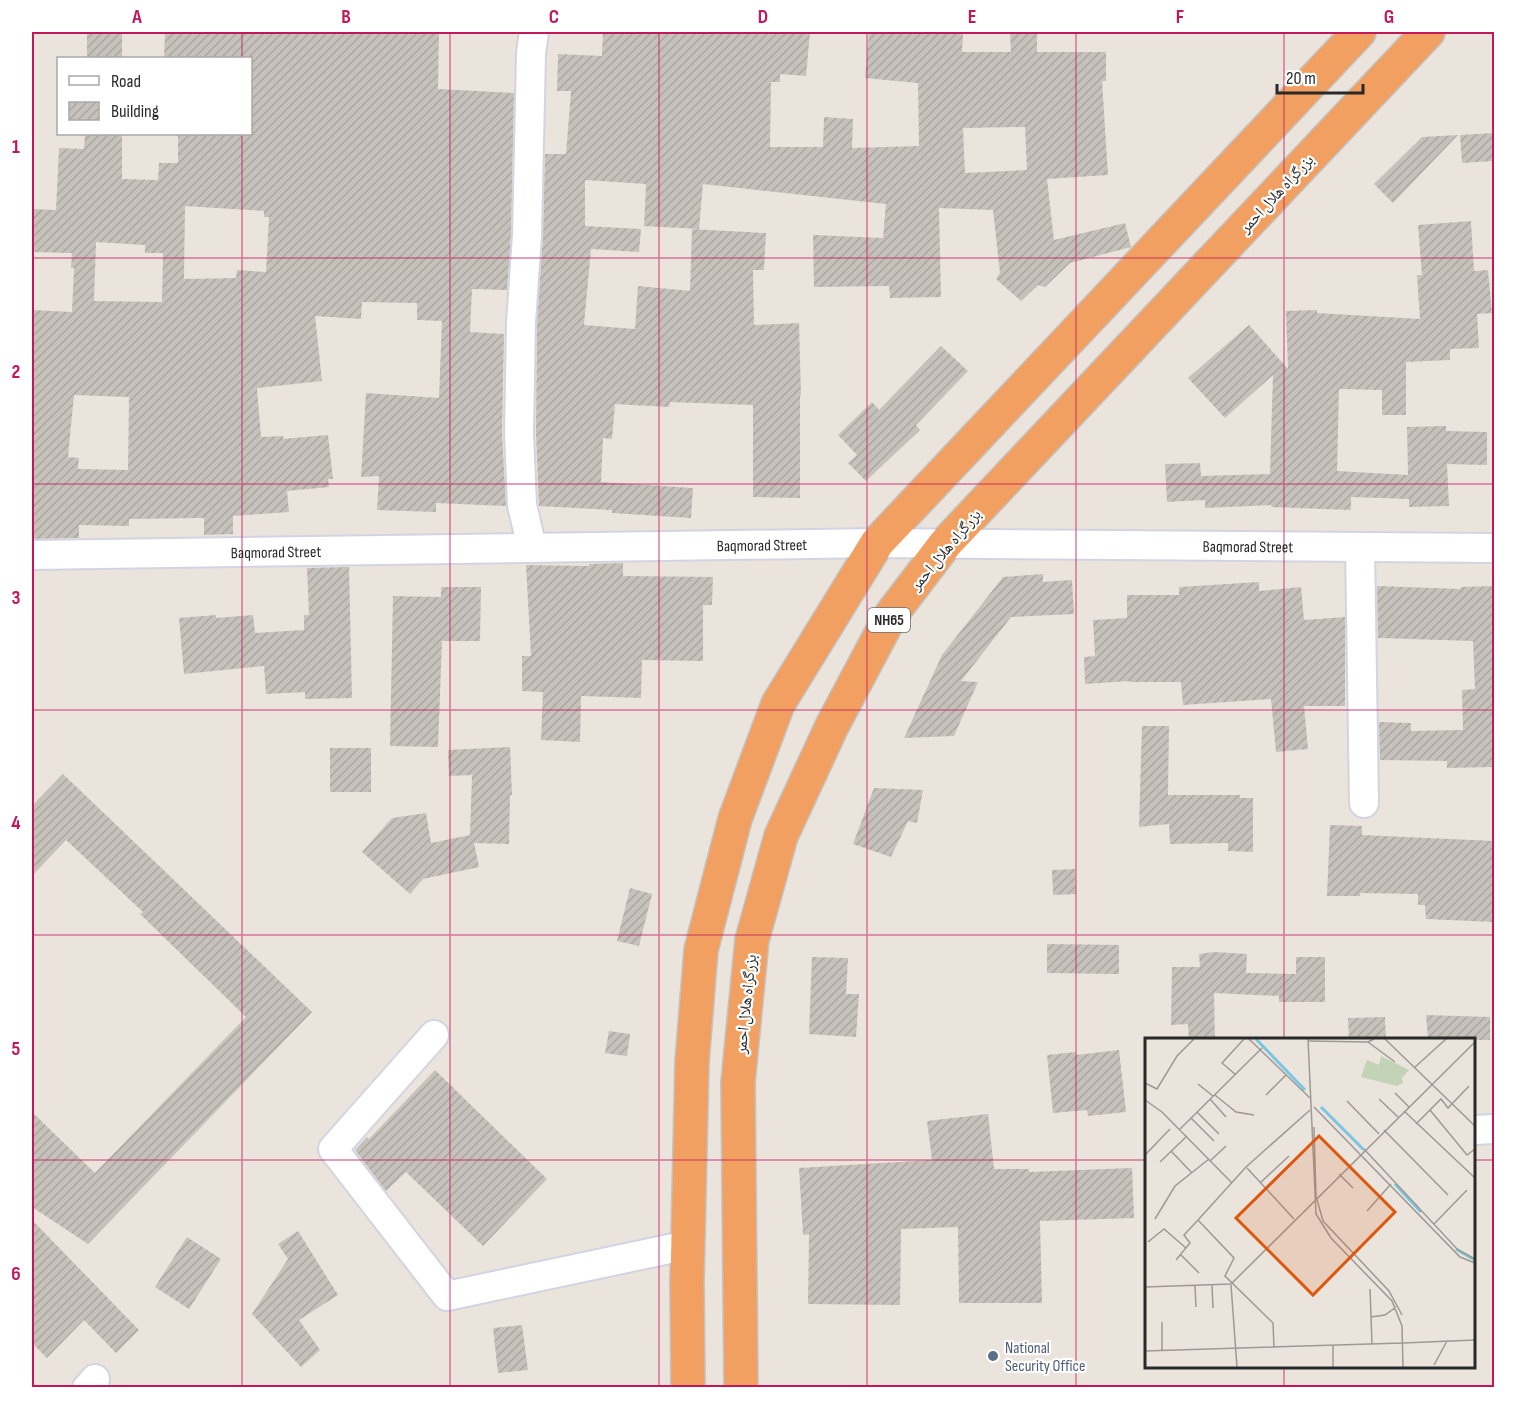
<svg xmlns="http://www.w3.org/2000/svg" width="1526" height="1419" viewBox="0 0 1526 1419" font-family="'Sofia Sans Condensed','Noto Naskh Arabic',sans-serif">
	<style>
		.building { fill: url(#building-hatch); fill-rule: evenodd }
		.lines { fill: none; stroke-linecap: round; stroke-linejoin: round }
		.minor-casing { stroke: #d2d4e1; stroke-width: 32 }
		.highway-casing { stroke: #c3c3c3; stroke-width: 36 }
		.minor { stroke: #fff; stroke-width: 28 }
		.highway { stroke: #f1a061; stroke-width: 33 }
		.grid { fill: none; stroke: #c2185b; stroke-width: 1.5; stroke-opacity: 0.55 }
		.service-dot { fill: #5c6f8a; stroke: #fff; stroke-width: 2 }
		.labels { text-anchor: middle; stroke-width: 4.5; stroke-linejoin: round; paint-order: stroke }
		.shield { fill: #fff; stroke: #696969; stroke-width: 1.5 }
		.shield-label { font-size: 15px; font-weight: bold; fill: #292929 }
		.street-label { font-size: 16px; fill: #292929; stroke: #fff }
		.service-label { font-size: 16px; fill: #4e5e75; stroke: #fff; text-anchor: start }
		.inset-river { fill: none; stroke: #77c7e4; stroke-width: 3 }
		.inset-road { fill: none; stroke: #9d9994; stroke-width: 1.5 }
		.view { fill: #de570d; fill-opacity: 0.15; stroke: #de570d; stroke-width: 3 }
		.inset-edge { fill: none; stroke: #292929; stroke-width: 3 }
		.neatline { fill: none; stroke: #c2185b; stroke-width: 2 }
		.grid-label { font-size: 20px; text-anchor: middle; font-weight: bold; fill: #c2185b }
	</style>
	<defs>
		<pattern id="building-hatch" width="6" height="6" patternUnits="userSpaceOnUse" patternTransform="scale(1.5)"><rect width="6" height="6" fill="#c6c2bb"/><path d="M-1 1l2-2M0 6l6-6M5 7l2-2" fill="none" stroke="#aaa7a1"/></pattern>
	</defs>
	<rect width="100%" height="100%" fill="#eae4dc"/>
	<!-- building -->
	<path class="building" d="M87,32H122V58H87Z
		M165,32H439L438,89L514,93L511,234L507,290L472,289L470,332L504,334L502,433L506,506L436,503V512L377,510L379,476L361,477L366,393L439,398L442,321L417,320V303L362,302L361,319L315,316L322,381L257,388L261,437L283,436V439L328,435L333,479H328L329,487L287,491L289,512L233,516V534L204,535V518L129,519V526L79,525V538L32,539V310L72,312L74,268H71L72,253L32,252V209L56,210L59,148L84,149L85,134H122V179L158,180L159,163H178V134H250V58H164ZM185,206L264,211V217H269L266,272L237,270L236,278L184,279ZM96,242L145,245V253H163L162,302L94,301ZM74,395L129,397L128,470L78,469L79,458L68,457Z
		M603,32H810L806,76L780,74V82H771L770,147H823L824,117L853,119L852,148L919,146L918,83L865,78L869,32H963L962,52H1011L1010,32H1037V52H1106V81H1102L1108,175L1047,179L1054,240L1125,223L1131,247L1070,263L1045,287L1038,285L1021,301L996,279L1000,273L993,210L939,208L941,297L890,298L889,286L814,287L813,235L883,238L886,204L703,184L699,229L644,226L646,184L585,180V226L641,229L639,252L591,249L584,325L635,329L638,286L690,291L692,229L766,233L764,270H753L754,325L799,323L801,396L800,394V498L753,497V405L670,402L669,407L615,404L612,439L603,438L601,482L693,488L691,518L612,513V510L539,506L536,433L537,324L543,236L545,154H566L571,91H557L558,54L602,56ZM1025,127L1027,170L965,173L963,128Z
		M1494,133V161L1462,163L1460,135Z
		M1458,135L1393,203L1374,184L1422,137Z
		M1471,221L1474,271L1488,270L1492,313L1477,314L1479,348L1450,349V360L1406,362V415H1382V390L1339,389L1337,471L1408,475L1407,427L1446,426V431L1487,432V465L1447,464L1449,506L1409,507V499L1351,497V510L1271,507L1272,505L1205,508V500L1167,502L1165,464L1200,463L1201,476L1270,474L1273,375L1225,418L1188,378L1249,325L1288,369L1286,311L1317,310V313L1420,319L1417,275H1422L1418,225Z
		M941,346L968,371L916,425L920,430L866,481L848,463L857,455L838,435L872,402L879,410Z
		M623,563V576L713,577L712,605H703V661L642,660L641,698L581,696L580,742L541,740L543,692L522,691V656H531L526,565L589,566V564Z
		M349,567L352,698L305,699V692L266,694L264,666L184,674L179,618L216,615V618L253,615L255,633L304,630V615H309L307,568Z
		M1043,574V582L1072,580L1074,614L1011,617L961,681L978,682L954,736L904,738L942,655L1003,577Z
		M1259,582V591L1301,587L1304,620L1345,617V706H1304L1308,749L1276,752L1271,699L1183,705L1181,682H1129V681L1085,684L1084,657L1095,656L1093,620L1127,618V595H1179V587Z
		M1377,586L1461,589V587L1494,586V767L1447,768V761L1380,760L1379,722L1411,723V731L1463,730L1462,690L1475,689L1473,641L1378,638Z
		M441,587H481L480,641H442L438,747L390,746L393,596L441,597Z
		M1142,726H1169L1168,795H1240V798H1253V852L1228,851V843L1170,844L1169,824L1139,827Z
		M510,747L512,795H510L509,844L474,843L479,867L423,879L410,894L362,852L392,818L426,813L431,843L470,835L472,775L449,776L448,750Z
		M330,748H371V792H330Z
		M63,774L312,1012L88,1244L32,1207V1112L95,1173L246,1017L140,914L143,912L66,840L32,876V806Z
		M874,788L923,790L917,823L908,821L891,857L853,844Z
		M1330,825L1362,826V835L1494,841V922L1426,919L1425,905H1418V894L1360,893V896H1327Z
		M1075,869L1076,894L1053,895L1052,870Z
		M630,888L652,894L639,946L617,941Z
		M1047,944L1119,945V974L1047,973Z
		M1214,952L1247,954L1246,973L1296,974V957H1325V1002H1279V996L1214,993L1215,1040H1189L1188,1024L1171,1025L1172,967H1200L1199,954Z
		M812,957L848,958L846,994H859L856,1037L809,1034Z
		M1426,1015L1490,1017V1040H1428Z
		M1385,1017L1386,1040H1349L1348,1018Z
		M609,1031L630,1034L627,1056L605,1053Z
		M1119,1050L1126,1112L1088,1116L1087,1110L1053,1113L1047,1055L1076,1052V1055Z
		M435,1070L547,1179L483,1246L406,1172L386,1191L355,1150L367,1137L369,1139Z
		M988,1114L994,1169H1029V1172L1132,1168L1134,1218L1040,1221L1042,1303H959L958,1227L901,1229L900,1305L808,1304L809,1234L803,1235L799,1168L932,1160L927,1121Z
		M32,1220L139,1330L116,1353L84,1320L47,1358L32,1343Z
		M298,1231L338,1295L299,1320L320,1350L301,1367L252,1314L288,1259L278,1244Z
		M187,1237L221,1259L189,1309L155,1287Z
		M522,1325L528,1370L498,1373L493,1328Z"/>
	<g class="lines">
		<!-- minor casing -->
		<g class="minor-casing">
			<g id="minor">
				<path d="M1360,547L1364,803"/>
				<path d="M532,548L522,505L519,433L521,323L527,235L531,53L534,32"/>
				<path id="s1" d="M32,555L877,543L1494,548"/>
				<path d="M434,1035L333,1149L447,1296L688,1245"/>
				<path d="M1474,1130L1494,1129"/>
				<path d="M87,1388L95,1379"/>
			</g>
		</g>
		<!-- highway casing -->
		<g class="highway-casing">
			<path id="highway" d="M688,1388L687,1281L692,1062L701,950L735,819L778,704L877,543L1359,32
				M741,1388L738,1082L752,940L781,836L832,726L891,615L945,544L1428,32"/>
		</g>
		<!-- minor -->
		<use href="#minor" class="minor"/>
		<!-- highway -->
		<use href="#highway" class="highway"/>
	</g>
	<!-- grid -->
	<path class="grid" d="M242,32V58M450,32V1388M659,32V1388M867,32V1388M1076,32V1388M1284,32V1040M242,134V1388M32,258H1494M32,484H1494M32,710H1494M32,935H1494M32,1160H1146M1474,1160H1494M1284,1366V1388"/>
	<!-- markers -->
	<circle class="service-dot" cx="993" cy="1356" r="6"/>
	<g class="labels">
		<!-- shield labels -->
		<rect class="shield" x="868" y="608" width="42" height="24" rx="4.5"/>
		<g class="shield-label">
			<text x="889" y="625">NH65</text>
		</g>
		<!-- street labels -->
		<g class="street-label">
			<text transform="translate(1276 193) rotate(-47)" y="6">بزرگراه هلال احمر</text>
			<text dy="6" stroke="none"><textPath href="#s1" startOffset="730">Baqmorad Street</textPath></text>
			<text dy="6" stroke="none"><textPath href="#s1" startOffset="1216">Baqmorad Street</textPath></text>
			<text transform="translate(945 549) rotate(-50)" y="6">بزرگراه هلال احمر</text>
			<text dy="6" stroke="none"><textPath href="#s1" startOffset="244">Baqmorad Street</textPath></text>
			<text transform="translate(745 1004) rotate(-84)" y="6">بزرگراه هلال احمر</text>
		</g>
		<!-- service labels -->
		<g class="service-label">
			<text x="1005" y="1353">National<tspan x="1005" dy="18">Security Office</tspan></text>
		</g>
	</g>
	<!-- overview -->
	<g transform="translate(1145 1038)">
		<rect width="330" height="330" fill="#eae4dc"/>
		<path d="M236,18L264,32L257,40L258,45L252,48L216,39L222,22L234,27Z" fill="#c3d3b5"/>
		<path class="inset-river" d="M111,1L160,52M176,69L219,112M250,146L276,174M311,211L330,222"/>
		<path class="inset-road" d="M104,1L165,60M163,1L171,176L186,200L247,263L257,288L258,329M240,1L330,88M164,3L223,4L229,1M223,4L250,24M270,29L301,1M91,37L77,25L99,1M0,45L12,51L32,18L49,1M53,46L68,58M250,55L264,69M70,57L91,74L109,77M121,57L141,37M65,61L81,79M234,61L253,79M0,62L17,74L87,145M202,63L234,96M169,69L315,219L330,225M285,72L322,117L330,111M259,73L330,140M52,74L74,96M46,80L69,103M271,86L296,61L303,70L324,48M169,89L171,158L178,183L244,253L257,277M35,91L117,10M239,92L303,157M219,111L313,212L330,221M26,113L47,135M0,117L25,91M65,123L81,108M15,124L42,98M102,130L149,181M194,136L208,150M115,145L144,118M222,173L246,146M10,181L30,148L64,121M53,182L89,220L80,238L128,285L129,310M289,186L322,152M3,204L19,191L41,210M36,217L54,235M31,222L45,205L39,197L53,182L101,129L165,72M67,247L68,270M86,247L92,329M50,248L51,269M0,249L86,246L330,4M225,251L227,306M226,279L240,277L251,269M17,284V313M258,305L330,302M188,308V329M0,313L258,305M289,327L302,303"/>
		<path class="view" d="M174,98L250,174L168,257L91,180Z"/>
		<rect width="330" height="330" class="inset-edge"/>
	</g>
	<!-- border -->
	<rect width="1526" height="1419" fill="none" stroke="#ffffff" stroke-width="66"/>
	<!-- legend -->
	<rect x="57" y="57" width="195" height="78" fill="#ffffff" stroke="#a9a9a9" stroke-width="1.5"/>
	<rect x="69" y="76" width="30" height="9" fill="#ffffff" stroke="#a9a9a9" stroke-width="1.5"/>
	<text x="111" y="87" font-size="18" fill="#292929">Road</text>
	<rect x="69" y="102" width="30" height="18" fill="url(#building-hatch)" stroke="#a9a9a9" stroke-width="1.5"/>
	<text x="111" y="117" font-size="18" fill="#292929">Building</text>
	<!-- scale -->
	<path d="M1277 84v9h86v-9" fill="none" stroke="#292929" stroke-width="3"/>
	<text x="1286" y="84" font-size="18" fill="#292929" stroke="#ffffff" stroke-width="4.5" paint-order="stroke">20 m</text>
	<rect x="33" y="33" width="1460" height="1353" class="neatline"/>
	<g class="grid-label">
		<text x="137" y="23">A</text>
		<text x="346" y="23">B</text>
		<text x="554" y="23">C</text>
		<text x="763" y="23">D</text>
		<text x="972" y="23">E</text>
		<text x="1180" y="23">F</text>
		<text x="1389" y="23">G</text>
		<text x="16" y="153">1</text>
		<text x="16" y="378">2</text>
		<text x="16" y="604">3</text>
		<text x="16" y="829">4</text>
		<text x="16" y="1055">5</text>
		<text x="16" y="1280">6</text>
	</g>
</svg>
